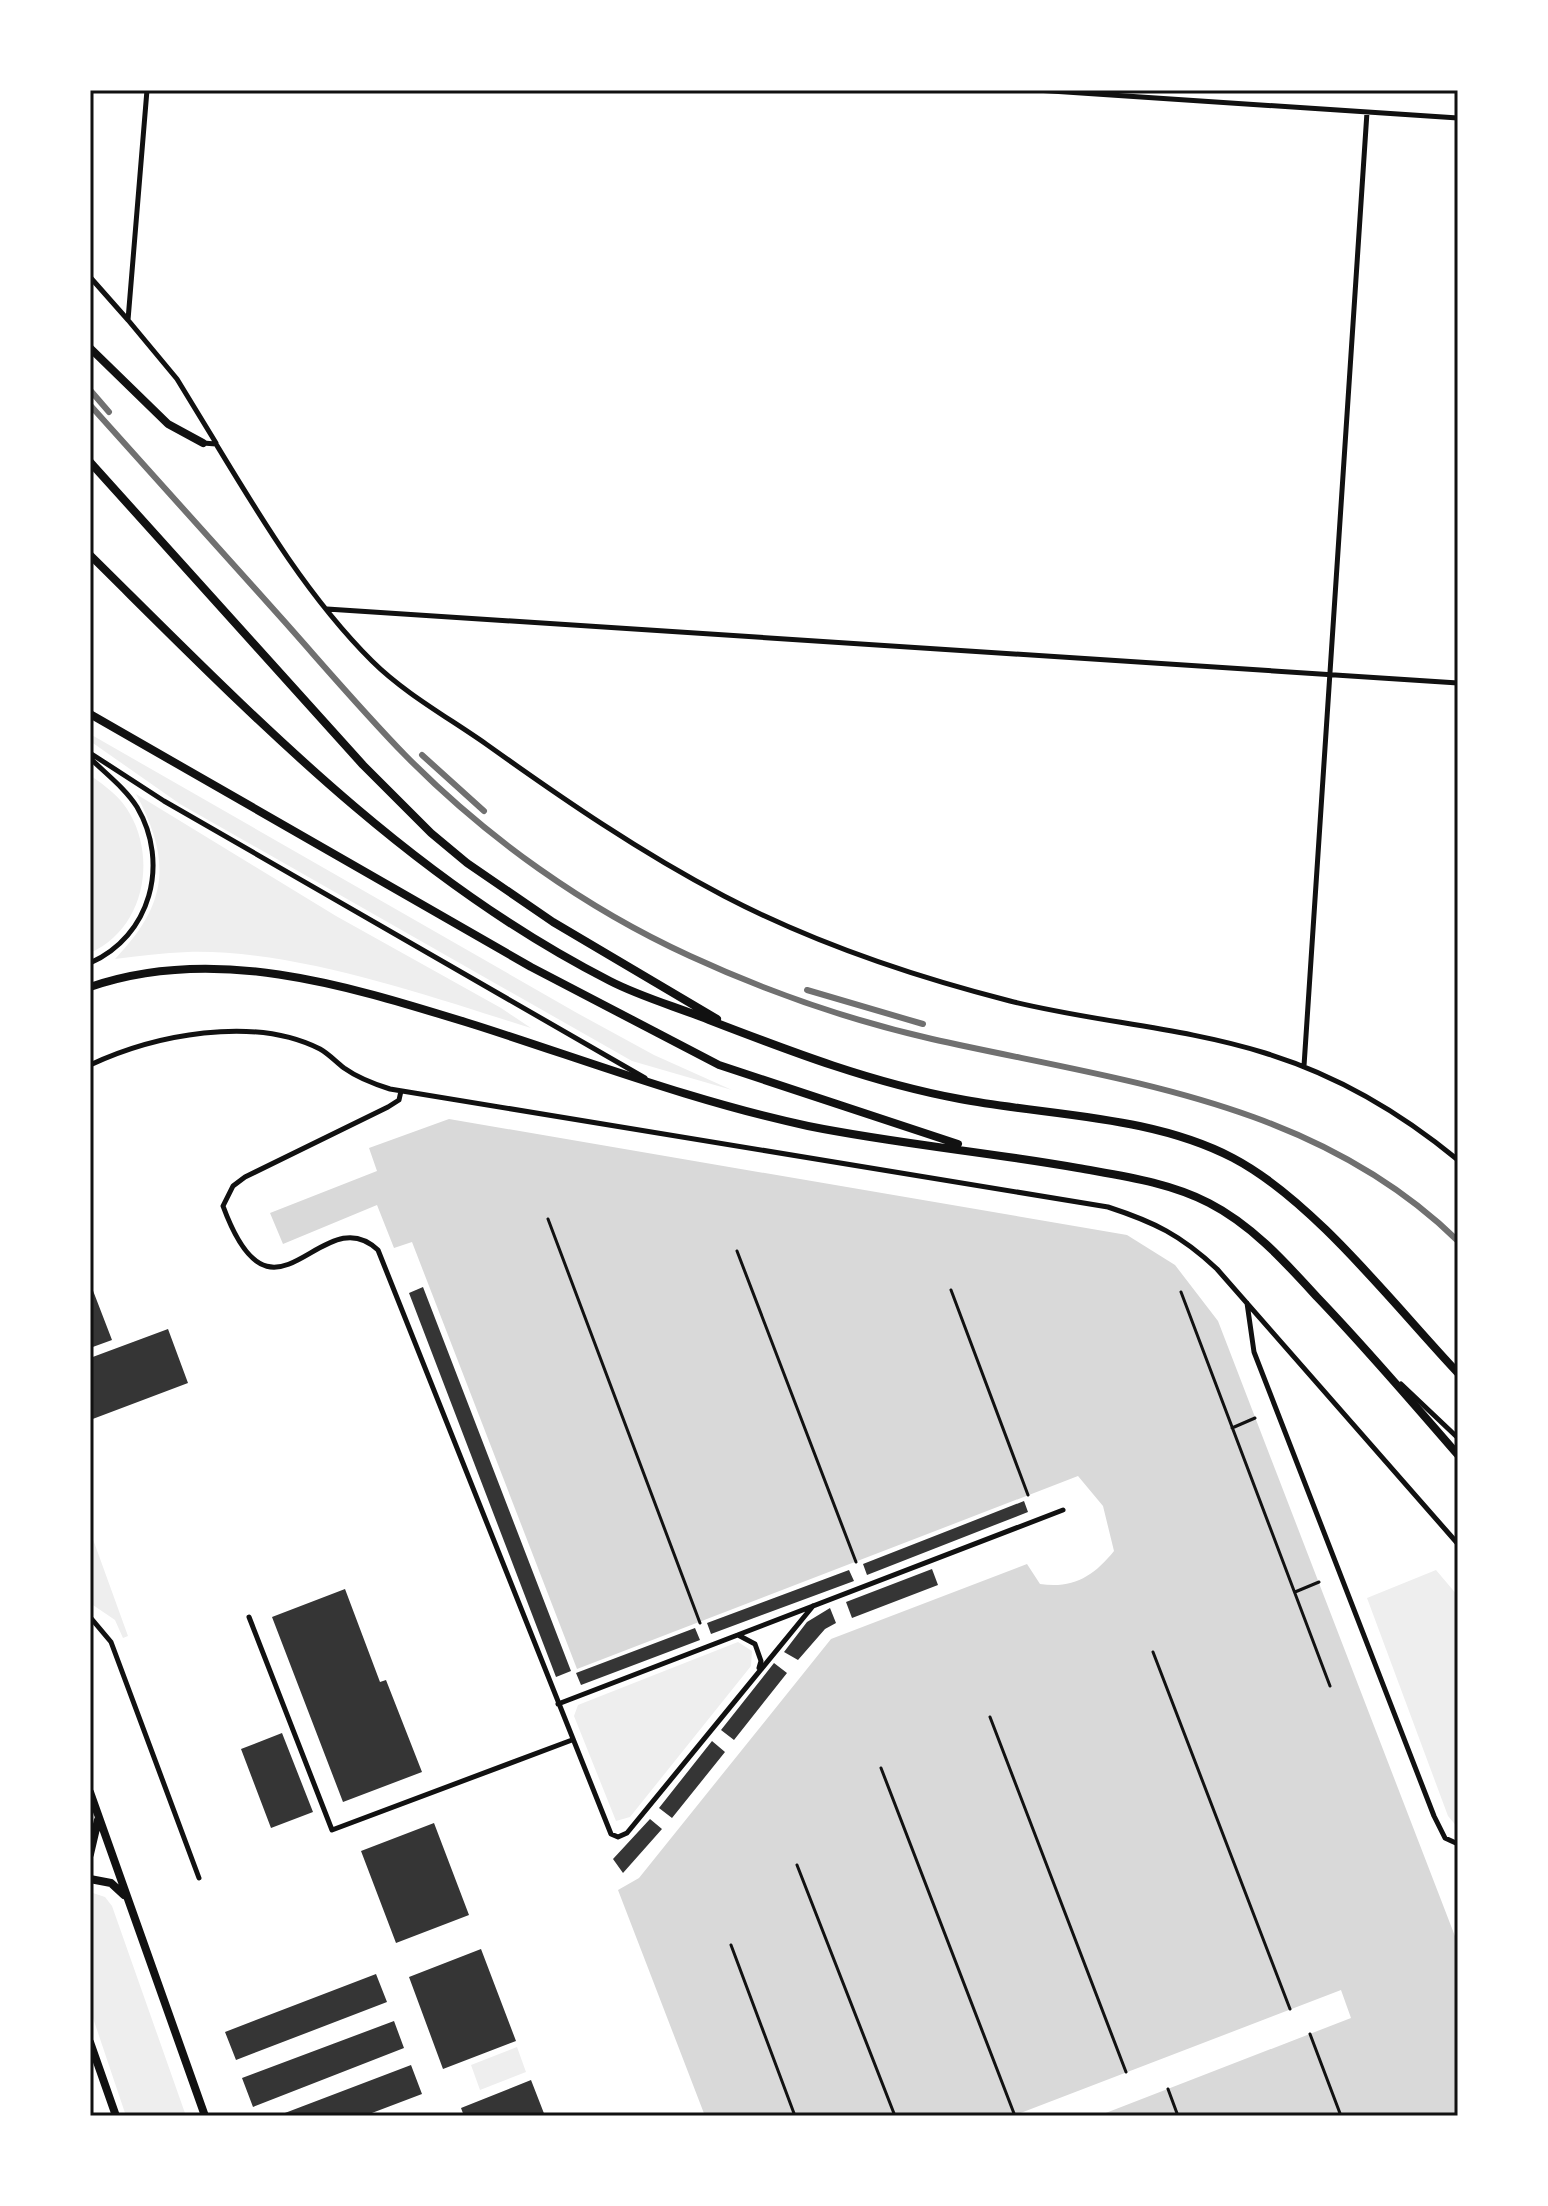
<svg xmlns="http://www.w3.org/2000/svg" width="1548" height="2206" viewBox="0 0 1548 2206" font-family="Raleway,sans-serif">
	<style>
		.green { fill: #eee }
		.water { fill: #d9d9d9 }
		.building { fill: #353535 }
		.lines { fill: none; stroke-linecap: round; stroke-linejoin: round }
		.path { stroke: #111; stroke-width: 3 }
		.service { stroke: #111; stroke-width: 5 }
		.minor { stroke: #111; stroke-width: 8 }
		.rail { stroke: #707070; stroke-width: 6 }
		.neatline { fill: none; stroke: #111; stroke-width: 3 }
	</style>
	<rect width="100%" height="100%" fill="#fff"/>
	<!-- green -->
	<path class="green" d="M90,734L577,1013L654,1055L732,1090L632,1061L180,804L90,741Z
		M90,775C105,786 121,797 130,814C157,861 143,930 90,953Z
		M136,794L336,916L501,1008L531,1028C428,996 296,949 188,952C163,953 139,956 115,959C168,904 172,861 136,794Z
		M90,1531L128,1636L123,1638L115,1620L90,1603Z
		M1436,1570L1458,1596V1828L1448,1816L1367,1598Z
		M738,1642L752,1651L751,1666L630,1817L616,1821L574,1716L578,1705Z
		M90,1892L105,1897L112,1906L186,2116H126L90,2009Z
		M517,2047L526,2072L480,2090L471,2065Z"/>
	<!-- water -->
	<path class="water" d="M449,1119L1127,1235L1175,1265L1218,1321L1458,1944V2116H1098L1351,2018L1341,1990L1013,2116H705L618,1890L639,1878L831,1639L1027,1564L1040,1584C1073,1589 1094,1576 1114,1551L1103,1506L1078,1476L577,1669L412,1242L394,1248L377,1205L283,1244L270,1213L377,1171L369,1148Z"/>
	<!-- building -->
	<path class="building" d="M423,1287L571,1671L556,1677L409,1293Z
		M92,1288L112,1340L90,1348V1289Z
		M168,1329L188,1383L90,1420V1358Z
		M1024,1501L1028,1512L867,1575L863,1564Z
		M932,1569L938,1585L852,1618L846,1602Z
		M849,1570L854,1581L711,1634L707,1623Z
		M345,1589L380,1682L386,1680L422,1772L343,1802L272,1617Z
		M830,1608L836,1623L825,1629L798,1660L784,1652L807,1622Z
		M695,1628L700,1640L581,1685L576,1673Z
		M774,1663L787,1673L734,1740L721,1730Z
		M282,1733L313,1812L271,1828L241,1749Z
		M712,1741L725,1752L672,1818L659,1808Z
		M650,1819L662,1829L623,1873L613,1859Z
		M434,1823L469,1915L396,1943L361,1851Z
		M481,1949L516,2041L443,2069L409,1977Z
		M376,1974L387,2002L236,2060L225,2032Z
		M394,2021L404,2048L253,2107L242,2078Z
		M411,2065L422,2094L364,2116H277Z
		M531,2080L545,2116H464L461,2108Z"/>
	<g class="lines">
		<!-- path -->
		<path class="path" d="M548,1219L700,1623
			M737,1251L856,1562
			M951,1290L1028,1495
			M1181,1292L1330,1686
			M1232,1428L1255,1418
			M1295,1592L1319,1582
			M1153,1652L1290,2009
			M990,1717L1126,2072
			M881,1768L1015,2116
			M797,1865L895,2116
			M731,1945L795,2116
			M1310,2034L1341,2116
			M1168,2089L1178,2116"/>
		<!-- service -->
		<path class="service" d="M1036,90L1458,118
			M90,277L128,320L147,90
			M128,320L177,379L216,443
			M203,443L216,444C262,520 309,598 372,661C404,693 449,718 486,744C563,799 640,852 724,896C814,943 912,976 1010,1001C1094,1022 1182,1027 1265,1053C1337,1075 1400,1112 1458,1160
			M327,609L1458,683
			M90,753L164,801L645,1078
			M90,758C106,774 125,788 137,807C170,863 151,936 90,963
			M90,1065C154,1035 253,1015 320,1049C329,1054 336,1062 344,1068C358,1078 374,1084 390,1089L1108,1207C1154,1222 1181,1235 1217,1269L1458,1544
			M1304,1066L1367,112
			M401,1091L399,1100L388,1107L245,1177L233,1186L223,1206C274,1345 321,1196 378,1250L611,1834L618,1837L627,1833L813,1606
			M1247,1303L1254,1352L1434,1816L1445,1838L1458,1844
			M1401,1384L1458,1438
			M90,1617L111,1642L199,1878
			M249,1617L332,1830L572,1740
			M738,1635L755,1644L761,1661L759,1668
			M558,1704L1063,1510"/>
		<!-- minor -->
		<path class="minor" d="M90,348L168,424L203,443
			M90,462L363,765L431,833L467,863L553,922L717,1019
			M90,555C250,713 407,878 610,981C641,997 677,1007 709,1020C792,1052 873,1083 960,1099C1049,1116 1151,1115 1233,1158C1313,1200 1394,1305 1458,1373
			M90,714L531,967L719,1065L958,1144
			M90,987C217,943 352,987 475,1025C585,1060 695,1102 808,1126C897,1144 988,1152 1078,1168C1122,1176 1168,1182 1209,1203C1252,1225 1285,1262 1317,1297C1366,1348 1412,1402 1458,1455
			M90,1792L205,2116
			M90,1854L98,1820
			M90,1879L111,1883L124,1895
			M90,2042L116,2116"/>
		<!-- rail -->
		<path class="rail" d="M90,390L109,412
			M90,405C155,477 219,549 284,621C324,666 364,713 406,756C487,838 585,908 690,956C768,992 849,1020 932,1039C1118,1081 1314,1100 1458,1241
			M422,755L484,811
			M807,990L923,1024"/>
	</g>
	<!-- border -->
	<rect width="1548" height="2206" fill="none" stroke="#ffffff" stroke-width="184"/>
	<rect x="92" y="92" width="1364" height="2022" class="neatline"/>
</svg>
